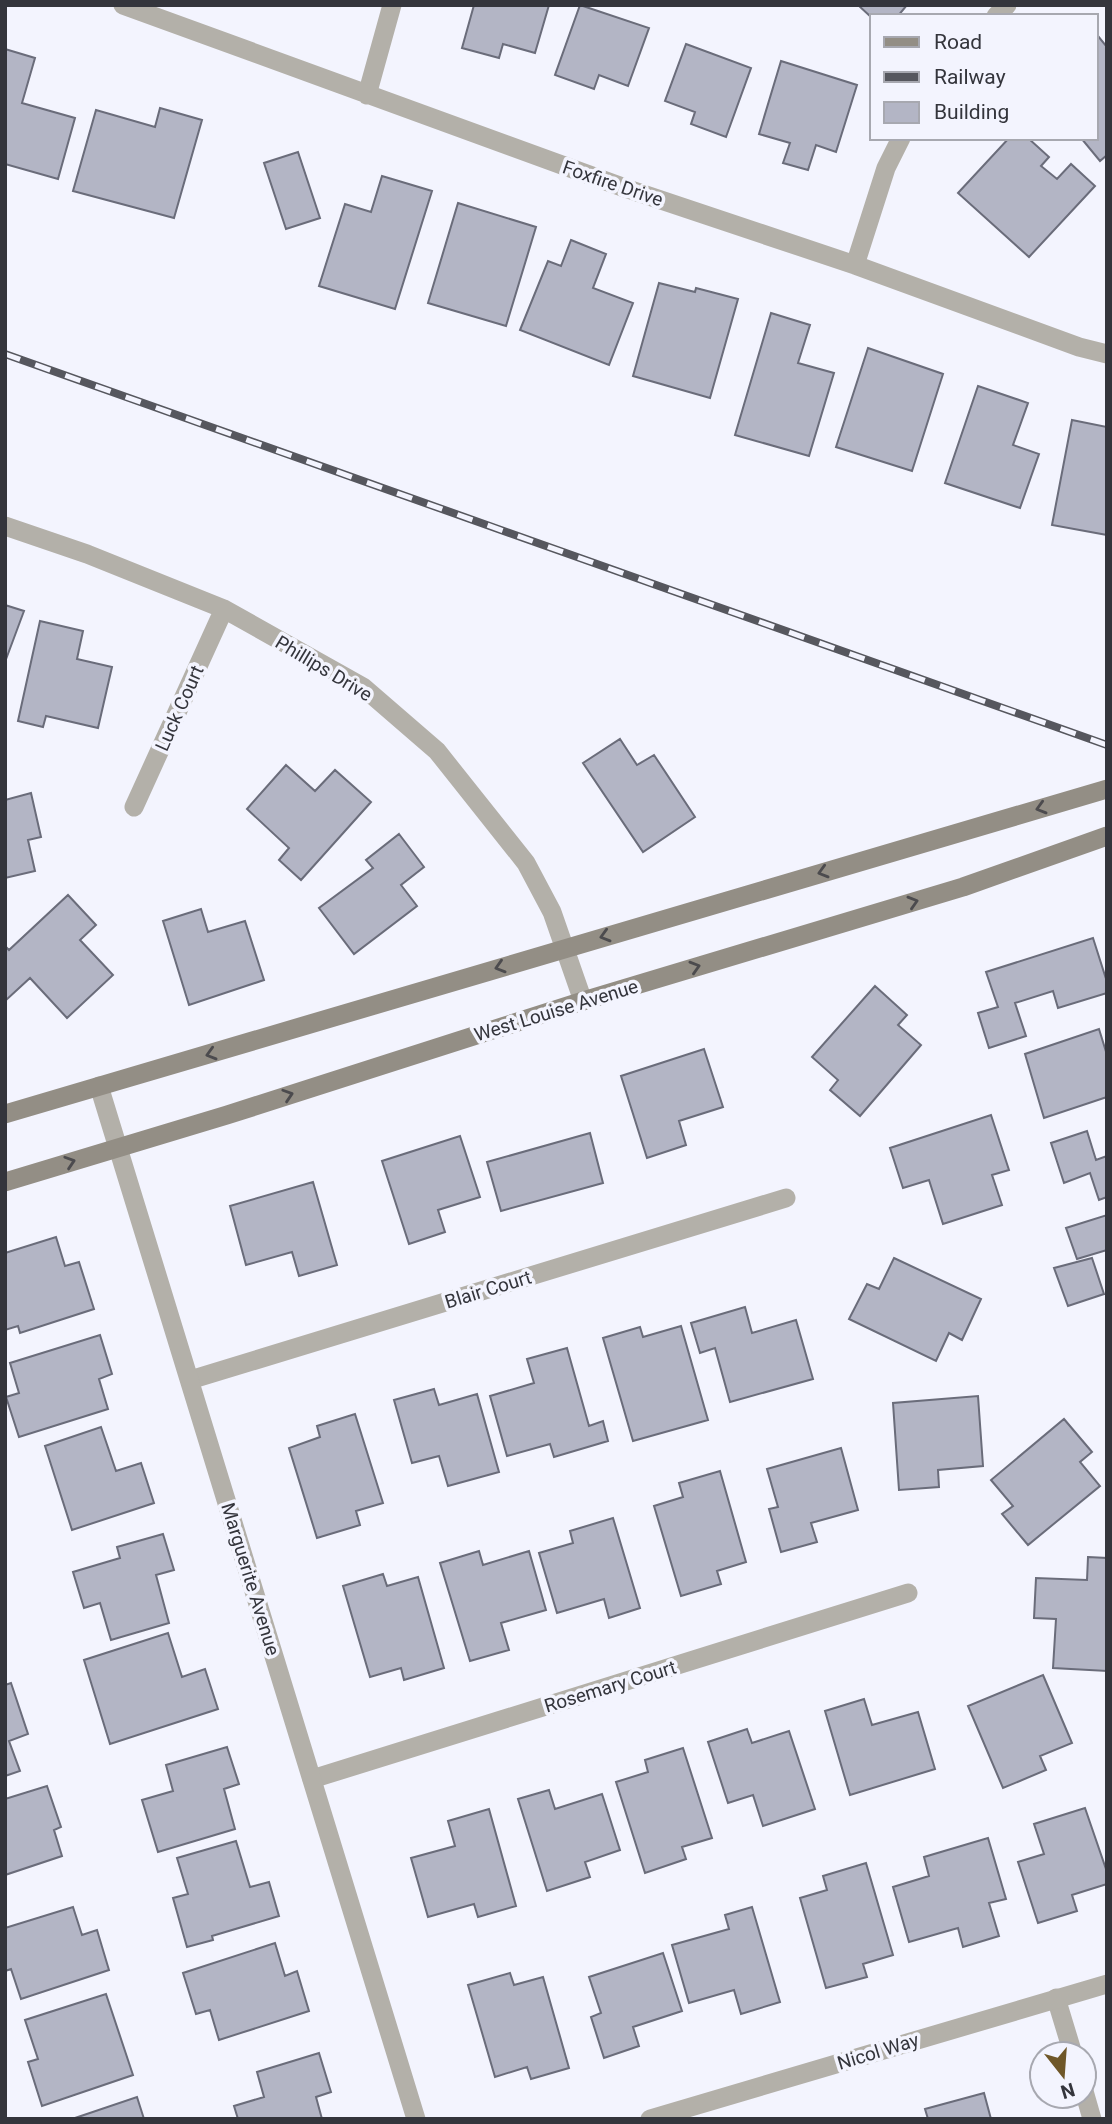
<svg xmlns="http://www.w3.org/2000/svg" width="1112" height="2124" viewBox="0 0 1112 2124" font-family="Roboto,sans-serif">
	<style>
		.building { fill: #b3b5c5; stroke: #6a6c7a; stroke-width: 2 }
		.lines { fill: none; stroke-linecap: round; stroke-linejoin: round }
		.minor { stroke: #b3b0a9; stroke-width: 19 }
		.tertiary { stroke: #b3b0a9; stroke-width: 19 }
		.secondary { stroke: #938e85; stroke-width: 19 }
		.rail-casing { stroke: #56575e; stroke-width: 8 }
		.rail { stroke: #f3f4fe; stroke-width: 5; stroke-dasharray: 16; stroke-linecap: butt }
		.oneway { stroke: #4c4b4e }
		.labels { text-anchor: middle; stroke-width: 7; stroke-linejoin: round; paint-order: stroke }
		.street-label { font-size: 19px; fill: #34353c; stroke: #f3f4fe }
	</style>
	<rect width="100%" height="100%" fill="#f3f4fe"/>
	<!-- building -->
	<path class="building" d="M474,5H549L535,53L503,44L499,58L462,48Z
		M580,5L649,28L628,86L599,75L594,89L555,75Z
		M858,5H907L898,16H872V18Z
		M1098,36L1107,47V155L1100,161L1081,138H1096Z
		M686,44L751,68L726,137L691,124L695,112L665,101Z
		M5,49L35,58L22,103L75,118L58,179L5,164Z
		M781,61L857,85L836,152L816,145L808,170L783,163L790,143L759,134Z
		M160,108L202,120L174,218L73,191L96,110L155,127Z
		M1009,138H1028L1049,157L1041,166L1057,179L1071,164L1095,186L1029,257L958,193Z
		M298,152L320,218L286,229L264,163Z
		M382,176L432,191L395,309L319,286L345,204L371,212Z
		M458,203L536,227L506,326L428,303Z
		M571,240L606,254L593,288L633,303L609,365L520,330L548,261L561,266Z
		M659,283L695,292L696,288L738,299L710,398L633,376Z
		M771,313L810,325L798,363L834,373L809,456L735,435Z
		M868,348L943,374L912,471L836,447Z
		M978,386L1028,403L1013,445L1039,454L1020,508L945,483Z
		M1072,420L1107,427V535L1052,525Z
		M5,605L24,611L5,662Z
		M40,621L83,631L77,659L112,667L98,728L46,716L43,727L18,721Z
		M620,739L637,765L654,755L695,817L643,852L583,763Z
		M286,765L315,791L335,770L371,802L301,880L279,860L289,848L247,809Z
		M31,793L41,837L28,840L35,871L5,878V800Z
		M399,834L424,867L401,885L417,906L354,954L319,908L373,868L366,860Z
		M68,895L96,925L80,940L113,975L67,1018L30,978L5,1001V946L9,950Z
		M201,909L208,932L245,921L264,980L189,1005L163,921Z
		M1093,938L1107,982V993L1058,1008L1053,991L1015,1003L1026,1036L989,1048L978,1013L998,1007L986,972Z
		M875,986L907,1015L898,1025L921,1045L860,1116L830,1090L838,1080L812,1057Z
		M1099,1029L1107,1055V1097L1044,1118L1025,1054Z
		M704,1049L723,1107L679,1121L686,1145L647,1158L621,1076Z
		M991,1115L1009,1170L992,1175L1002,1205L943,1224L929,1180L903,1188L890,1148Z
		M1087,1131L1096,1160L1107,1156V1197L1099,1200L1090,1173L1064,1183L1051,1143Z
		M590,1133L603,1183L501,1211L487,1162Z
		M460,1136L480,1197L438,1210L445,1232L409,1244L382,1161Z
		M313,1182L337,1265L299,1276L292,1252L246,1265L230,1206Z
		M1107,1215V1250L1077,1259L1066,1228Z
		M56,1237L65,1266L79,1262L94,1309L20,1333L18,1326L5,1330V1253Z
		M894,1258L981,1299L962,1340L949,1333L936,1361L849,1319L867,1284L879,1289Z
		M1092,1258L1104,1294L1068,1306L1054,1268Z
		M745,1307L752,1333L796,1320L813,1379L730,1402L715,1348L700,1353L691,1323Z
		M681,1326L708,1420L633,1441L603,1338L640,1327L643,1337Z
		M100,1335L112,1374L99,1379L108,1409L19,1437L6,1397L19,1393L10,1363Z
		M567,1348L589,1426L603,1421L608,1441L554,1457L550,1444L507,1456L490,1396L534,1383L527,1359Z
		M434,1389L439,1405L477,1394L499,1472L448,1486L439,1456L412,1463L394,1400Z
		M978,1396L983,1466L938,1470L939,1487L899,1490L893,1403Z
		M355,1414L383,1503L356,1511L360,1525L317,1538L289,1448L320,1437L317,1426Z
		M1064,1419L1092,1452L1080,1462L1100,1486L1028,1545L1002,1514L1013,1506L991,1480Z
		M101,1427L116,1471L141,1463L154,1503L72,1530L45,1446Z
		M841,1448L858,1510L811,1523L817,1542L781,1552L769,1509L778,1507L767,1469Z
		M720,1471L746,1562L717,1571L721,1584L681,1596L654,1506L683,1497L679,1483Z
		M613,1518L640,1608L609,1618L604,1599L557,1613L539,1553L573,1543L570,1531Z
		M163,1534L174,1570L156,1575L169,1623L111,1640L100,1603L84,1608L73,1572L120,1558L117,1547Z
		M479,1551L483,1565L529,1551L546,1610L501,1623L509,1650L470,1661L440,1563Z
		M1088,1557L1107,1558V1671L1053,1668L1056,1619L1034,1618L1036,1578L1087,1580Z
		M383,1574L387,1586L418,1577L444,1668L404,1680L401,1668L370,1677L343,1586Z
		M168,1633L182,1677L205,1669L218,1709L110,1744L84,1660Z
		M1043,1675L1072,1743L1040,1756L1046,1770L1003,1788L968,1706Z
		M11,1683L28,1734L9,1741L20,1771L5,1776V1685Z
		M864,1699L872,1725L918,1712L935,1769L850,1795L825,1711Z
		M747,1729L752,1743L789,1731L815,1809L763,1826L753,1795L728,1803L708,1742Z
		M227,1747L239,1784L224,1789L235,1829L158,1852L142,1800L173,1791L166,1765Z
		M683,1748L712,1838L682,1847L686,1859L645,1873L616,1782L648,1772L645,1760Z
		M47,1786L61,1827L54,1830L62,1856L5,1875V1799Z
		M549,1790L555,1809L602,1794L620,1850L585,1862L590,1877L547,1891L518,1799Z
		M1085,1808L1107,1872V1884L1072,1895L1077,1911L1038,1923L1018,1862L1044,1854L1034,1824Z
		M489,1809L516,1906L478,1917L474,1904L428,1917L411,1858L455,1846L448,1821Z
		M988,1838L1006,1899L989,1903L999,1936L963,1947L958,1928L909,1942L893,1887L929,1876L924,1857Z
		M236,1841L250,1887L269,1882L279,1916L212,1936L213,1940L187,1947L173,1898L188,1894L177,1858Z
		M866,1863L893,1955L863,1964L867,1977L826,1988L800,1898L827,1890L823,1876Z
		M73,1907L82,1935L97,1930L109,1970L21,1999L11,1969L5,1971V1928Z
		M752,1907L780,2002L741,2014L734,1990L689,2003L672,1945L729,1929L725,1915Z
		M275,1943L285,1976L297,1971L309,2011L219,2040L210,2010L196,2014L183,1973Z
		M663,1953L682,2011L633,2027L639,2046L604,2058L591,2017L601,2013L589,1977Z
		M510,1973L514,1985L543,1977L569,2068L531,2079L527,2067L495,2077L468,1985Z
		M106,1994L133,2075L42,2106L28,2062L38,2059L25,2020Z
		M319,2053L331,2092L316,2097L322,2119H238L234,2106L264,2097L257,2072Z
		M984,2093L991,2119H928L925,2109Z
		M137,2097L144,2119H72Z"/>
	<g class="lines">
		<!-- minor -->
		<path class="minor" d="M123,5L625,188L855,265L1079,347L1107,354
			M996,16L1007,5
			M367,95L392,5
			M855,265L886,168L901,138
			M5,526L87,554L224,609L363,687L437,751L526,863L552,912L583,1001
			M134,807L224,609
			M190,1380L786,1198
			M312,1779L908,1593
			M1056,1998L1073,2054
			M1084,2091L1092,2119"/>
		<!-- tertiary -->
		<path class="tertiary" d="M99,1086L416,2119
			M650,2119L1107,1984"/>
		<!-- secondary -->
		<path class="secondary" d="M5,1114L1107,789
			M5,1182L227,1115L583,1001L963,887L1107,836"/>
		<!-- rail casing -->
		<g class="rail-casing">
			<path id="rail" d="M5,354L1107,745"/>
		</g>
		<!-- rail -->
		<use href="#rail" class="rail"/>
	</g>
	<!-- one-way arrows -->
	<defs><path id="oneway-chevron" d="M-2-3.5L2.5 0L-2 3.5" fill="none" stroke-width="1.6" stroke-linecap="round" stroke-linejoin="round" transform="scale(1.75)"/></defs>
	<g class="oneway">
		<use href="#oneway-chevron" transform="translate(1041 808) rotate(164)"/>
		<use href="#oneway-chevron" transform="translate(823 872) rotate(164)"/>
		<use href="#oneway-chevron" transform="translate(913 902) rotate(-17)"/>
		<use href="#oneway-chevron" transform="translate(605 936) rotate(164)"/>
		<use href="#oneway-chevron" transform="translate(500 967) rotate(163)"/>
		<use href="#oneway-chevron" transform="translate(695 967) rotate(-17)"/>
		<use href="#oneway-chevron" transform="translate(211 1054) rotate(164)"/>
		<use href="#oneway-chevron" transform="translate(288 1095) rotate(-18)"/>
		<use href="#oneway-chevron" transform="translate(70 1162) rotate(-18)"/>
	</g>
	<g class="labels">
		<!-- street labels -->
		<g class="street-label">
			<text transform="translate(613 183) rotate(19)" y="7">Foxfire Drive</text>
			<text transform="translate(324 668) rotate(31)" y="7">Phillips Drive</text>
			<text transform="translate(179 708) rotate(-66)" y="7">Luck Court</text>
			<text transform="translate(556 1010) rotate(-17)" y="7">West Louise Avenue</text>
			<text transform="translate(488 1289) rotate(-17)" y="7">Blair Court</text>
			<text transform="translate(251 1579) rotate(73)" y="7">Marguerite Avenue</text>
			<text transform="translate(610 1686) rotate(-17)" y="7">Rosemary Court</text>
			<text transform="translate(878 2051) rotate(-17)" y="7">Nicol Way</text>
		</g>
	</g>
	<!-- border -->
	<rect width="1112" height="2124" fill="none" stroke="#34353c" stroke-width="14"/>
	<!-- legend -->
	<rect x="870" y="14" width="228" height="126" fill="#f3f4fe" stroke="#a7a8b0" stroke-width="2"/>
	<rect x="884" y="37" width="35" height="10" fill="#938e85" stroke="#a7a8b0" stroke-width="2"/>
	<text x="934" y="49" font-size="21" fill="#34353c">Road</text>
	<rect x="884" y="72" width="35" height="10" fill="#56575e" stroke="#a7a8b0" stroke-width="2"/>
	<text x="934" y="84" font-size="21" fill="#34353c">Railway</text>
	<rect x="884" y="102" width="35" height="21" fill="#b3b5c5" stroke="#a7a8b0" stroke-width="2"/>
	<text x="934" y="119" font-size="21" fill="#34353c">Building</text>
	<!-- north arrow -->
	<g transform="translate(1063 2075) rotate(163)"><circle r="33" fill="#f3f4fe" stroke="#a7a8b0" stroke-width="2"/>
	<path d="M0-5L12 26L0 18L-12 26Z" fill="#6f5728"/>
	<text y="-10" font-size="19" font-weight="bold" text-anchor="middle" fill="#34353c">N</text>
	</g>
</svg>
